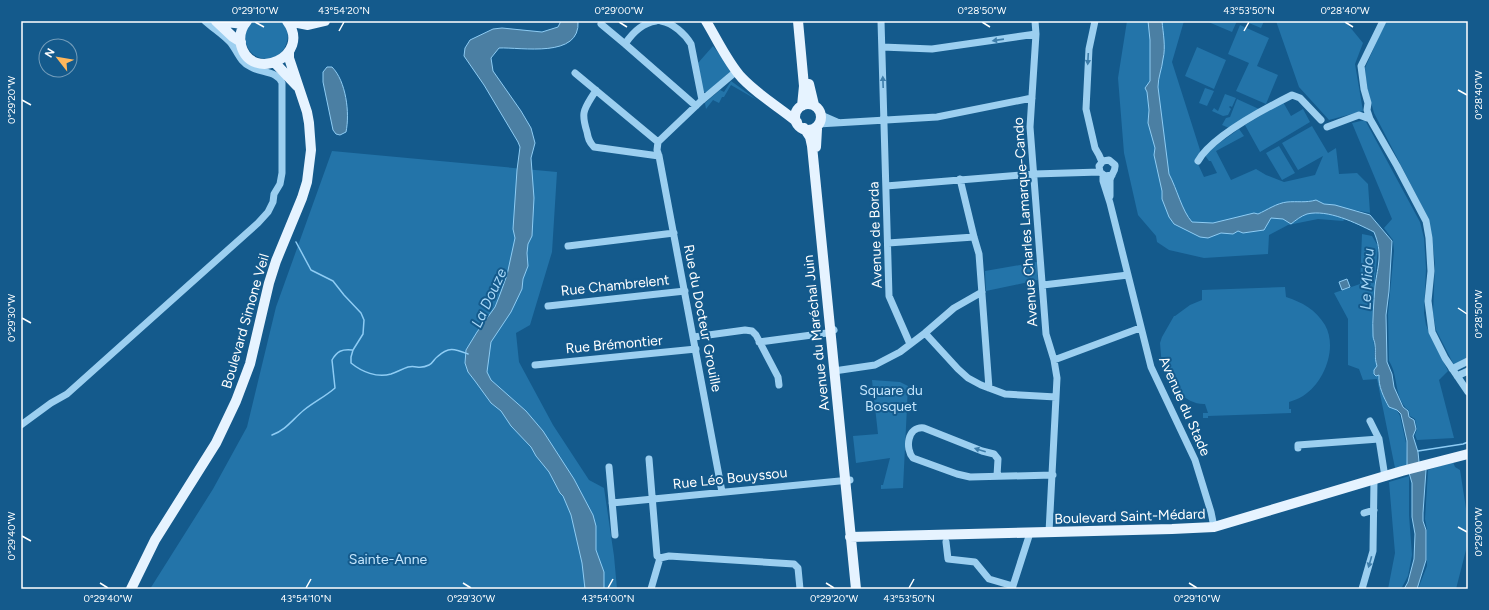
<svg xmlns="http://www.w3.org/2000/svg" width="1489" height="610" viewBox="0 0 1489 610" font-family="Figtree,sans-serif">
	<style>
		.green { fill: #2374a9 }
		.water { fill: #4b7fa3; stroke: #8eccf4 }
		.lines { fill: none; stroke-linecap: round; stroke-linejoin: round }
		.stream { stroke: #8eccf4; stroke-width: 1.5 }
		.minor { stroke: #9ccff0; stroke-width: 7 }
		.major { stroke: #e6f3ff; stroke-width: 10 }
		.oneway { fill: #3d7daa }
		.ticks { fill: none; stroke: #fff; stroke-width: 1.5 }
		.labels { text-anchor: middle; stroke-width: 4; stroke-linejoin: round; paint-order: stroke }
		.street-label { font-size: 14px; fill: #fff; stroke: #145a8c }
		.park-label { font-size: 14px; fill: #c3e5fc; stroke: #145a8c }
		.water-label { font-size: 15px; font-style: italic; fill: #a8d8f8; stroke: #145a8c }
		.neatline { fill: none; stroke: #fff; stroke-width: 1.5 }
		.ticks-label { font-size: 10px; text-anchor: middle; fill: #fff }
	</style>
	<rect width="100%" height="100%" fill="#145a8c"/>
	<!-- green -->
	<path class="green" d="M250,21H281C287,26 289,34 287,41C282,65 248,65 245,38C245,36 244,34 244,32C245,29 249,24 250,21Z
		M1127,21H1184L1172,62L1200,150L1198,164L1204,177L1217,173L1211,161H1209L1204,154L1239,129L1244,136L1216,151L1231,180L1256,169L1266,175L1284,182L1315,175L1323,156L1298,170L1282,143L1312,126L1328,153L1336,148L1339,174L1357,173L1368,184L1370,213L1354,210L1343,221L1318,219L1288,225L1269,235L1268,254L1204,258L1169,250L1157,242L1156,236L1138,215L1124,153L1118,78Z
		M1206,21H1237L1232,32Z
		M1244,21H1264L1261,28Z
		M1276,21H1345L1363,43L1355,64L1363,111L1329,120L1299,87Z
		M1387,21H1468V359L1454,365L1436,330L1433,313L1435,264L1432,236L1427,216L1374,113L1367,88L1365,68L1384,25Z
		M1240,25L1269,38L1257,66L1278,75L1266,104L1236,91L1249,63L1228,54Z
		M713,46L730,67V72L707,92H703L698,63Z
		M1197,47L1226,60L1214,89L1185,76Z
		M731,81L757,100L731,85L724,97H722L719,103L713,100L706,109L705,103L720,90L724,92Z
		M1205,88L1214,91L1207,106L1199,103Z
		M1225,94L1236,98L1232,107L1230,106L1229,107L1231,109L1228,115L1223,116L1212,111L1214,108L1218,111Z
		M1237,99L1259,109L1229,128L1222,125L1226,118L1230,117Z
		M1283,102L1291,116L1303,109L1310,122L1260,152L1245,125Z
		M1365,120L1420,222L1424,238L1426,268L1424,313L1426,325L1448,371L1439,380L1454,438L1417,440L1415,435L1417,429L1415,419L1410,416L1409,411C1393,397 1399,376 1389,361L1388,314L1394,251L1393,240L1384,228L1392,219L1352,123Z
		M1279,146L1295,173L1282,180L1266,153Z
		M332,151L557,172L552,252L530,325L516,333L519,362L553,425L589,480L604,488L614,556L617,589H150L213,489L247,427L276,307Z
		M1362,234L1372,236L1378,246C1376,271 1373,296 1372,320C1372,333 1375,345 1374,357L1378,361L1387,391L1400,416L1406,443L1407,465L1395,468L1377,379L1363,380L1359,369L1348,365V319L1334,293L1360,284Z
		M1037,262L1038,280L986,291L985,271Z
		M1285,287L1286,297C1302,302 1316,310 1325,325C1338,348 1324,383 1303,396C1298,399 1294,400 1289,402V409H1291V413L1208,416V418H1203V413H1208L1205,404C1186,405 1169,385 1165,367H1162L1160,343L1162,337L1174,316H1175L1190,305L1202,300V290Z
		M872,380L900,382L908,386L903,488L881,489V485H883L890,458L856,463L853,436L878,434Z
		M1453,462L1455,467L1460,470L1468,521V542L1456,589H1418L1427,566V530L1425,519L1428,470Z
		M1409,476V515L1412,555L1408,576L1401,589H1388L1395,553L1389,482Z"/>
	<!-- water -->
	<path class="water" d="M561,21H578C581,59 521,47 499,48L491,58L493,71L521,111L531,128L535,143L531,158L534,198L532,236L528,244L527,253L528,266L523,279L522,289L511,312L491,342L487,372L491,380L526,411L543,431L574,479L593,515L596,526V550L604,572V589H585L582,563L571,515L563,496L560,493L549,472L536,456L531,447L511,426L501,411L491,403L475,381L468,372L465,363L466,350L477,332L495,307L499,297L507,275L515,238L513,229L517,170L520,147L518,142L484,85L464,56L465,48L470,40L493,29L502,28L542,32L558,27Z
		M1148,21H1162C1163,33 1166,47 1163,59C1162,69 1158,77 1158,87L1169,174C1177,189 1182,211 1192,222L1213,223L1254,213L1258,214C1267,210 1277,203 1287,202C1297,201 1306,203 1316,200L1324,204L1335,205L1370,215L1392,241L1389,291L1386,315L1387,362L1392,374L1394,387L1403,407L1408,411L1409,417L1414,420L1416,429L1413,436L1418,452L1419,462L1426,470L1423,513V521L1426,530V560L1417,589H1404L1408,582L1414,559L1415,534L1412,517V483L1407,466V441L1401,414L1397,410L1389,407C1384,398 1378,386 1379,375L1376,376L1374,374V370L1377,366C1374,356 1376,353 1375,345C1375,342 1373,339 1373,336C1372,320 1374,302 1375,286C1378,264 1383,254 1374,232C1356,223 1328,209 1307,214C1301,216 1296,220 1291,224L1283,219L1271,218L1264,230L1243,233L1238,231L1233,234L1221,233L1208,238L1200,237L1174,224L1169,217L1162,199V191L1154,155L1155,148L1148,123L1149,110L1147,92L1145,88L1150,81V40Z
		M327,67H332C346,81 350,113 346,132L340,135L336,134L333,130L323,82V72Z
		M1347,279L1350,287L1342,290L1339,282Z"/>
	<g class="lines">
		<!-- stream -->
		<path class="stream" d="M296,242L311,270L333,281L344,295L361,313L364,320L363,334L353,350L351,357V363C362,372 377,378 391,374C397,372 402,369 408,367C417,365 419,370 429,365C433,363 434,359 437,357C449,346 455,349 468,354
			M272,435C286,430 293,419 304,410C314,402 326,396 335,388L332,360C337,351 342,349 352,350
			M1418,451L1463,444L1468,442"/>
		<!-- minor -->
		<path class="minor" d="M661,21C673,23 685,34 691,44L702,100
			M881,21L889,296L910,344
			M1035,21L1036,34L1030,127L1046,334L1054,360L1057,378L1049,532
			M1095,21L1089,49L1086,109L1095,148L1099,155L1102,162
			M1383,21L1361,66L1364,89L1368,103L1367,110L1370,119L1397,166L1426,221L1429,238L1431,271L1428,301L1432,332L1445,358L1468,392
			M601,24L625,44L696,106
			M625,44C633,32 642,23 656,21
			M882,47L932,49L1036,34
			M575,73L658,142
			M596,90C585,109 580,110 587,132C588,138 589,142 594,147L659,156
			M821,115L837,122
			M818,124L937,117L1032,98
			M1327,127L1359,115L1370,119
			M1198,161C1212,136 1266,108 1292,95L1300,98L1321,120
			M1103,175V181L1110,203L1151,367L1195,460L1211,512L1214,527
			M960,179L974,237L979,254L989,388
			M886,186L1034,174L1100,172
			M1110,196C1110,191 1110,185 1110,180C1111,174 1116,171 1115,165L1109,160L1103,161L1099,166L1100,172L1105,176L1112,175
			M888,243L974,237
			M568,246L674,233
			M1043,285L1128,275
			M548,306L685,291
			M925,333L958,369L968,378L981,385L1005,394L1056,397
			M694,337L745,330L752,331L756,335L778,377L779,385
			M759,342L827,333L834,330
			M1054,360L1140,328
			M535,365L696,349
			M1452,369L1468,361
			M834,371L875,365L900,352L925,333L954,308L982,292
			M1457,376L1468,371
			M1370,421L1379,439L1385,477
			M21,425L51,403L67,394L258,223L268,212L273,202L274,194L280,184L282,173V83C278,71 261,73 251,67C239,62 237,49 229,41C222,34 213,28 205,21
			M1298,448V445L1379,439
			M649,459L657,556L660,558L651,589
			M609,467L615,535
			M997,476L998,459L994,454L982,451L924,428C907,426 905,449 913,458L957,474L970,477L1053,475
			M722,492L659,156L657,150L658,142L701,101L733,74L735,70
			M612,503L850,480
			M1364,513L1374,510
			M946,542L948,559L975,562L989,579L1013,586
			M660,558L669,556L794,564L798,568L800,589
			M1012,589L1030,533
			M1362,589L1373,551L1374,480"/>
		<!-- major -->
		<path class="major" d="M216,21L233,37L241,42
			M216,21L244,24
			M247,21C241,28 239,36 241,45C251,84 313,56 287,21
			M288,21L308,25L325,21
			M706,21C717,39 728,63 742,78C758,95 779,107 797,122
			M798,21L804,86L802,106
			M275,63L297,86
			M809,84L814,105
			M795 117a13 13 0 1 1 26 0a13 13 0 1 1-26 0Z
			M816,127L817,129L816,147
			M804,128L810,137L812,146L856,589
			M850,537L1172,529L1214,527L1402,471L1468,454
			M131,589L155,540L216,443L236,401L250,364L269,283L276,261L302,198L307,182L311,150L309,123L307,112L289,58V53"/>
	</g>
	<!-- one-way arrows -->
	<defs><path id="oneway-solid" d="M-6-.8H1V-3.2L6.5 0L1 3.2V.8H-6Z"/></defs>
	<g class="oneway">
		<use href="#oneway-solid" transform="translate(998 40) rotate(172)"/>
		<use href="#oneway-solid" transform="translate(1088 59) rotate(93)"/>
		<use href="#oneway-solid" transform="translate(883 82) rotate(-92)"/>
		<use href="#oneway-solid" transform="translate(980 450) rotate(-163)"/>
		<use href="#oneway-solid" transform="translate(1370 562) rotate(106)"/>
	</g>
	<!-- ticks -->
	<path class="ticks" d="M255,22L264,27M619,22L627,27M982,22L990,27M1345,22L1353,27M339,31L344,22M1244,31L1249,22M1458,90L1467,95M22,100L31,105M1458,308L1467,314M22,318L31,323M1458,527L1467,532M22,536L31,541M100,583L108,588M463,583L471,588M826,583L834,588M1189,583L1197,588M306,588L311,579M608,588L613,579M909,588L914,579"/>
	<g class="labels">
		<!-- street labels -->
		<g class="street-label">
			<text transform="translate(1025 222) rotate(-94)" y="5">Avenue Charles Lamarque-Cando</text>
			<text transform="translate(875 235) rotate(-92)" y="5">Avenue de Borda</text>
			<text transform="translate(615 285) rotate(-6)" y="5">Rue Chambrelent</text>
			<text transform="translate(703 318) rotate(79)" y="5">Rue du Docteur Grouille</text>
			<text transform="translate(245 321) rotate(-74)" y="5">Boulevard Simone Veil</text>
			<text transform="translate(816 333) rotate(-96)" y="5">Avenue du Maréchal Juin</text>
			<text transform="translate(614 344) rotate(-5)" y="5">Rue Brémontier</text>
			<text transform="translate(1185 406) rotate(66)" y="5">Avenue du Stade</text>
			<text transform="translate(730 478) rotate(-6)" y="5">Rue Léo Bouyssou</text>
			<text transform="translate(1130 516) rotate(-2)" y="5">Boulevard Saint-Médard</text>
		</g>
		<!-- park labels -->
		<g class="park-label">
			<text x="891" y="395">Square du<tspan x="891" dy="16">Bosquet</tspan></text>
			<text x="388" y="564">Sainte-Anne</text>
		</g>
		<!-- water labels -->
		<g class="water-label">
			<text transform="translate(1367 279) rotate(-87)" y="5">Le Midou</text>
			<text transform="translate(489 298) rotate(-65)" y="5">La Douze</text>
		</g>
	</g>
	<!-- border -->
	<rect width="1489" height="610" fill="none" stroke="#145a8c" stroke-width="44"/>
	<!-- north arrow -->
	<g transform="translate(58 58) rotate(301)"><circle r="19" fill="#145a8c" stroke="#729cba"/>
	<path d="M0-3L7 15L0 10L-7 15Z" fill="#ffb75c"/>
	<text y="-6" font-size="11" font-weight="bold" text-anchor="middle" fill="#ffffff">N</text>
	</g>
	<rect x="22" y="22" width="1445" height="566" class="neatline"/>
	<g class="ticks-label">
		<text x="255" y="14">0°29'10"W</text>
		<text x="344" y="14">43°54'20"N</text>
		<text x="619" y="14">0°29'00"W</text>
		<text x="982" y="14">0°28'50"W</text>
		<text x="1249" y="14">43°53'50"N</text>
		<text x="1345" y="14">0°28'40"W</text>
		<text transform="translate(1478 95) rotate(-90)" y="4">0°28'40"W</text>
		<text transform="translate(11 100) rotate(-90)" y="4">0°29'20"W</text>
		<text transform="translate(1478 314) rotate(-90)" y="4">0°28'50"W</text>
		<text transform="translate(11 318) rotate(-90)" y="4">0°29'30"W</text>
		<text transform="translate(1478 532) rotate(-90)" y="4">0°29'00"W</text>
		<text transform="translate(11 536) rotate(-90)" y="4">0°29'40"W</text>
		<text x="108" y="602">0°29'40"W</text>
		<text x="306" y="602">43°54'10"N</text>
		<text x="471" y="602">0°29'30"W</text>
		<text x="608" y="602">43°54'00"N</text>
		<text x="834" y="602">0°29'20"W</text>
		<text x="909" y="602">43°53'50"N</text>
		<text x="1197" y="602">0°29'10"W</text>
	</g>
</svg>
